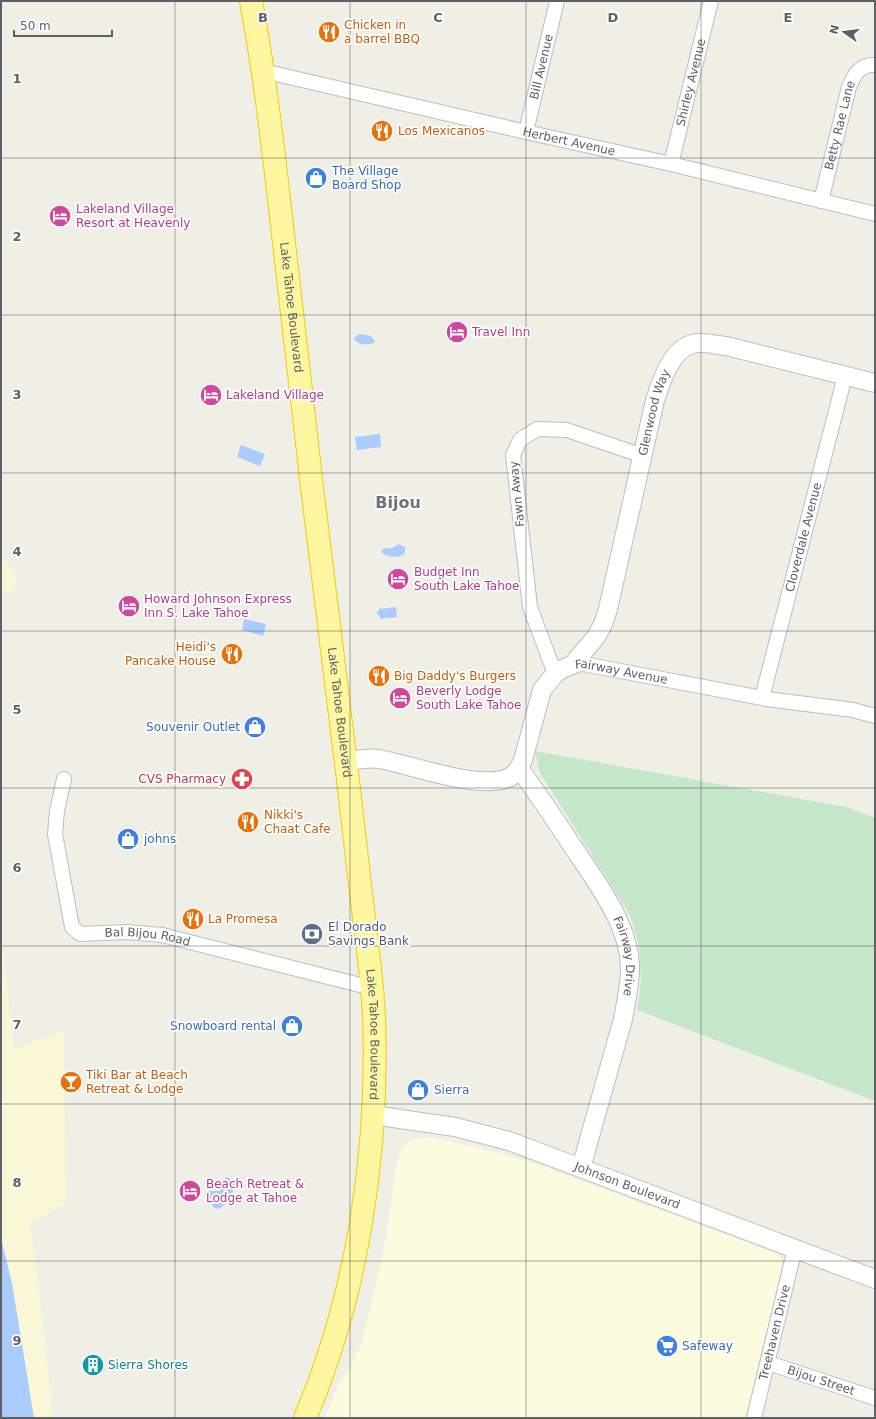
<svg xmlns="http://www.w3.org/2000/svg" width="876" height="1419" viewBox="0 0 876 1419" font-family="'DejaVu Sans',sans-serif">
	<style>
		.commercial { fill: #fdfbde }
		.green { fill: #c4e7c9 }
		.sand { fill: #faf7d7 }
		.water { fill: #a9cbfe }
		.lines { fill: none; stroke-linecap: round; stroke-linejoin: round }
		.minor-casing { stroke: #bbbdc2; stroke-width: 16 }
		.tertiary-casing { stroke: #bbbdc2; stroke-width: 20 }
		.trunk-casing { stroke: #f3cd04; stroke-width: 24 }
		.minor { stroke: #fff; stroke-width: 14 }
		.tertiary { stroke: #fff; stroke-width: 18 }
		.trunk { stroke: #fcf7a0; stroke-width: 22 }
		.grid { fill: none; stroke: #5e6066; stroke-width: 1; stroke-opacity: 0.55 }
		.labels { text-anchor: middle; stroke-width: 3.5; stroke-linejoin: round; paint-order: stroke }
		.food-label { font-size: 12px; fill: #c56008; stroke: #fff; text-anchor: start }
		.street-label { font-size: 12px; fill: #5e6066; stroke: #fff }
		.shop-label { font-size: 12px; fill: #366cbe; stroke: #fff; text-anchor: start }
		.hotel-label { font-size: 12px; fill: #b23c85; stroke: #fff; text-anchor: start }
		.health-label { font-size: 12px; fill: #be3a42; stroke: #fff; text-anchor: end }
		.service-label { font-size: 12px; fill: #4e5e75; stroke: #fff; text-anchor: start }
		.culture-label { font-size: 12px; fill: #0d838f; stroke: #fff; text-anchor: start }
		.district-label { font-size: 16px; font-weight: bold; fill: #6f7278; stroke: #fff }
		.grid-label { font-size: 13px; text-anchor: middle; font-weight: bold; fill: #5e6066; stroke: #fff; stroke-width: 3.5; stroke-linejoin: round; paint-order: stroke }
	</style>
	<rect width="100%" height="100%" fill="#f0efe6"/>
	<!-- commercial -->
	<path class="commercial" d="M431,1137L502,1154L538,1165L778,1254L782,1260L781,1269L745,1418H325L338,1386L354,1360L361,1344L369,1315L385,1243L397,1163L401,1149L407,1143L418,1138Z"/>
	<!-- green -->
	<path class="green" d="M535,751L846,807L875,818V1101L637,1010L641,982L639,945L630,915L540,773Z"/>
	<!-- sand -->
	<path class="sand" d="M1,559C12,564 15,572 17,583L11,591L1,593Z
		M1,933L14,1049L64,1031L66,1203L30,1223L42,1314L53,1418H29L1,1241Z"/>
	<!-- water -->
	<path class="water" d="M359,334L371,336L375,342L374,343C366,345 358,346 354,338Z
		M380,434L381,447L357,450L355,437Z
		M241,445L265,454L260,466L237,457Z
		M399,544L405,547V552L403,555C396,558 387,557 381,552L383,549L392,548Z
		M396,607L397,617L380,619V616L378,615L377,612L379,611V609Z
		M244,619L266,624L263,636L242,630Z
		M226,1177L236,1181L230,1200L219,1209L214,1208L207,1195L209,1191H220Z
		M1,1238L12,1283L34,1418H1Z"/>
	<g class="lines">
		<!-- minor casing -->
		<g class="minor-casing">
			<g id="minor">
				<path id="s1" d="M263,71L526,132L671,164L875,214"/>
				<path id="s2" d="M526,132L557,1"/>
				<path id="s3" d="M671,164L711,1"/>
				<path id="s4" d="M821,201L849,87C854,75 860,64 875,65"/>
				<path id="s5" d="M572,665L584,664L767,699L853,710L875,716"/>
				<path d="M555,674L530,607L513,455L520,440L537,429L567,430L643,456"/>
				<path id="s6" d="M762,698L845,376"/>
				<path id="s7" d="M64,779L57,811L55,834L72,927L80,934L126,932L162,935L372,988"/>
				<path id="s8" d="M768,1363L875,1398"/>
				<path id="s9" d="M754,1418L795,1248"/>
			</g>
		</g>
		<!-- tertiary casing -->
		<g class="tertiary-casing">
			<g id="tertiary">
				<path id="s10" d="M345,762C356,760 368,757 379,759C412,765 478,790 508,778C516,775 520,767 523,760L542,690L555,674L562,669L572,665L596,637L603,624L608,609L655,400C661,382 671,350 692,344C703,341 715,345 726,346L875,383"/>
				<path id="s11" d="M519,768C537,793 554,818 571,844C594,879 630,924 630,968C630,985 626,1002 623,1019L581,1168"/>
				<path id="s12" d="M373,1115L455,1127L509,1141L875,1279"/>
			</g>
		</g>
		<!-- trunk casing -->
		<g class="trunk-casing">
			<g id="trunk">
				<path id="s13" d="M251,1C264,70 272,139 280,208C291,301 301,394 312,487C324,585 336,682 348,780C353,821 357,861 362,902C367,940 372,978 374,1016C379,1151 358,1294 305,1418"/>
			</g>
		</g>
		<!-- minor -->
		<use href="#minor" class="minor"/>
		<!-- tertiary -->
		<use href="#tertiary" class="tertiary"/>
		<!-- trunk -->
		<use href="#trunk" class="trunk"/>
	</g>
	<!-- grid -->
	<path class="grid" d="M175,1V1418M350,1V1418M526,1V1418M701,1V1418M1,158H875M1,315H875M1,473H875M1,631H875M1,788H875M1,946H875M1,1104H875M1,1261H875"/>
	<!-- icons -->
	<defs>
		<g id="restaurant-disc" transform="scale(1.15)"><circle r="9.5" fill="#e8710a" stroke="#fff"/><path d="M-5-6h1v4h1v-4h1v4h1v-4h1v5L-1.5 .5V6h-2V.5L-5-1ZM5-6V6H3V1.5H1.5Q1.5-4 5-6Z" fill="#fff"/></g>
		<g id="shop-disc" transform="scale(1.15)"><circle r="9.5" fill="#3f7fe0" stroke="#fff"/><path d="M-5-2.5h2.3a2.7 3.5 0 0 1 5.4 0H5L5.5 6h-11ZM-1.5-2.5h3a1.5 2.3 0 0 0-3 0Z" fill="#fff"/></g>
		<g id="hotel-disc" transform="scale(1.15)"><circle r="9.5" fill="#d1479c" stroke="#fff"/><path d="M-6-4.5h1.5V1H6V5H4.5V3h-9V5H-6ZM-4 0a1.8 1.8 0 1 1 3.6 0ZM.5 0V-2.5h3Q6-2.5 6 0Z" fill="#fff"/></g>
		<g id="pharmacy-disc" transform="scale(1.15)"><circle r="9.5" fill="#e0444e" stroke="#fff"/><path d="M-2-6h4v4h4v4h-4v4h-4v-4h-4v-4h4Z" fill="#fff"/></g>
		<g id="bank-disc" transform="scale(1.15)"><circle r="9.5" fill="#5c6f8a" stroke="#fff"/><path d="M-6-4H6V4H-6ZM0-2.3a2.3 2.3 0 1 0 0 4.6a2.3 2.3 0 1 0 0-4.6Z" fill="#fff"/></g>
		<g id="bar-disc" transform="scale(1.15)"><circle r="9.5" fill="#e8710a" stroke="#fff"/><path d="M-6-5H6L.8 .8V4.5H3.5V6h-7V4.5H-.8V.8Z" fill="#fff"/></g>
		<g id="supermarket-disc" transform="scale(1.15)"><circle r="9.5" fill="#3f7fe0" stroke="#fff"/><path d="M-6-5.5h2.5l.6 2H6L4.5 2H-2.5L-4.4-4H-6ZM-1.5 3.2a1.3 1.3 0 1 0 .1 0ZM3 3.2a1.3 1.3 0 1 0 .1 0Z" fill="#fff"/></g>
		<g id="building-disc" transform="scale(1.15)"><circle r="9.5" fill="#0f9aa8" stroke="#fff"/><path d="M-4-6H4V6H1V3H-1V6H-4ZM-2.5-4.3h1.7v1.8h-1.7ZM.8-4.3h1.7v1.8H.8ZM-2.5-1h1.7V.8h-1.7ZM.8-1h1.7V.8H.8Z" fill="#fff"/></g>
	</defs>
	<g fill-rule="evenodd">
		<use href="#restaurant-disc" x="329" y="32"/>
		<use href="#restaurant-disc" x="382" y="131"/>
		<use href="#shop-disc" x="316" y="178"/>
		<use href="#hotel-disc" x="60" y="216"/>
		<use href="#hotel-disc" x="457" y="332"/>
		<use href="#hotel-disc" x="211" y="395"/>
		<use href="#hotel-disc" x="398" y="579"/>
		<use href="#hotel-disc" x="129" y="606"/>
		<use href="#restaurant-disc" x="232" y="654"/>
		<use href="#restaurant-disc" x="379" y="676"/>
		<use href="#hotel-disc" x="400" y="698"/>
		<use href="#shop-disc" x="255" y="727"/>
		<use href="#pharmacy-disc" x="242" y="779"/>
		<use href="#restaurant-disc" x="248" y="822"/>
		<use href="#shop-disc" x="128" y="839"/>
		<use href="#restaurant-disc" x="193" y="919"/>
		<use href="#bank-disc" x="312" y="934"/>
		<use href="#shop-disc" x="292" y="1026"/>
		<use href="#bar-disc" x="71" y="1082"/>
		<use href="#shop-disc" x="418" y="1090"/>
		<use href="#hotel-disc" x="190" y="1191"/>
		<use href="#supermarket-disc" x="667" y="1346"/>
		<use href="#building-disc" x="93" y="1365"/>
	</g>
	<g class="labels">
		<!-- food labels -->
		<g class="food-label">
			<text x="344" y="29">Chicken in<tspan x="344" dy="14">a barrel BBQ</tspan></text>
			<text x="398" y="135">Los Mexicanos</text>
			<text x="216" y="651" text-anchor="end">Heidi's<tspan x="216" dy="14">Pancake House</tspan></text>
			<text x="394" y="680">Big Daddy's Burgers</text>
			<text x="264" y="819">Nikki's<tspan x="264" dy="14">Chaat Cafe</tspan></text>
			<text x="208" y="923">La Promesa</text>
			<text x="86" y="1079">Tiki Bar at Beach<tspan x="86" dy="14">Retreat &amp; Lodge</tspan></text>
		</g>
		<!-- street labels -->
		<g class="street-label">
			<text dy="4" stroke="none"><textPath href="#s2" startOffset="67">Bill Avenue</textPath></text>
			<text dy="4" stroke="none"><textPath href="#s3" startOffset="84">Shirley Avenue</textPath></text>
			<text dy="4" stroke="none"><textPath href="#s4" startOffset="78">Betty Rae Lane</textPath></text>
			<text dy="4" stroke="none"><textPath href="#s1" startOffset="314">Herbert Avenue</textPath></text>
			<text dy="4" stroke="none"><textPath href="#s13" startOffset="309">Lake Tahoe Boulevard</textPath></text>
			<text dy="4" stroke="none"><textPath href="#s10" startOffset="572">Glenwood Way</textPath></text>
			<text transform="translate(517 494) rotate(-96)" y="4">Fawn Away</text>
			<text dy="4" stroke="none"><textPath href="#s6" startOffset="166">Cloverdale Avenue</textPath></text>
			<text dy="4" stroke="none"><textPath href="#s5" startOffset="50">Fairway Avenue</textPath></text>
			<text dy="4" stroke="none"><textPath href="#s13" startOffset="717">Lake Tahoe Boulevard</textPath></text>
			<text dy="4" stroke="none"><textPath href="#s7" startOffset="229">Bal Bijou Road</textPath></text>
			<text dy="4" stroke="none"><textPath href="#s11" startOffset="219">Fairway Drive</textPath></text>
			<text dy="4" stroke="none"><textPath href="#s13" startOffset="1041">Lake Tahoe Boulevard</textPath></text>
			<text dy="4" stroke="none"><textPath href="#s12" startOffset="265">Johnson Boulevard</textPath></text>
			<text dy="4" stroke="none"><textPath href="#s9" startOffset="88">Treehaven Drive</textPath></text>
			<text dy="4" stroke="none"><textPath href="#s8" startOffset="56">Bijou Street</textPath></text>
		</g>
		<!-- shop labels -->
		<g class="shop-label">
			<text x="332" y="175">The Village<tspan x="332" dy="14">Board Shop</tspan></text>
			<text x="240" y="731" text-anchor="end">Souvenir Outlet</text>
			<text x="144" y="843">johns</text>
			<text x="276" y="1030" text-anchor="end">Snowboard rental</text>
			<text x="434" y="1094">Sierra</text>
			<text x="682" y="1350">Safeway</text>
		</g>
		<!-- hotel labels -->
		<g class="hotel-label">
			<text x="76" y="213">Lakeland Village<tspan x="76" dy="14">Resort at Heavenly</tspan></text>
			<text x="472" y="336">Travel Inn</text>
			<text x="226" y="399">Lakeland Village</text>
			<text x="414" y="576">Budget Inn<tspan x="414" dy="14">South Lake Tahoe</tspan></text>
			<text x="144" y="603">Howard Johnson Express<tspan x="144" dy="14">Inn S. Lake Tahoe</tspan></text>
			<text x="416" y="695">Beverly Lodge<tspan x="416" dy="14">South Lake Tahoe</tspan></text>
			<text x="206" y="1188">Beach Retreat &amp;<tspan x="206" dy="14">Lodge at Tahoe</tspan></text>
		</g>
		<!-- health labels -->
		<g class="health-label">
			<text x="226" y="783">CVS Pharmacy</text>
		</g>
		<!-- service labels -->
		<g class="service-label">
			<text x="328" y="931">El Dorado<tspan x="328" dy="14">Savings Bank</tspan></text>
		</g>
		<!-- culture labels -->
		<g class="culture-label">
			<text x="108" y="1369">Sierra Shores</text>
		</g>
		<!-- district labels -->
		<g class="district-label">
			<text x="398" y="508">Bijou</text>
		</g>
	</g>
	<g class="grid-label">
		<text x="263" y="22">B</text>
		<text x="438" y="22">C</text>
		<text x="613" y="22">D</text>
		<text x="788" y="22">E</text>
		<text x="17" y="83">1</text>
		<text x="17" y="241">2</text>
		<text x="17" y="399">3</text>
		<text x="17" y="556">4</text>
		<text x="17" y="714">5</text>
		<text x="17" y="872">6</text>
		<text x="17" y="1029">7</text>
		<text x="17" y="1187">8</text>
		<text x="17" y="1345">9</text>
	</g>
	<!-- border -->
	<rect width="876" height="1419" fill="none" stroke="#5e6066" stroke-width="4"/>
	<!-- north arrow -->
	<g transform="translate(844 32) rotate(284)" stroke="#ffffff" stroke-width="3" paint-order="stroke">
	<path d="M0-3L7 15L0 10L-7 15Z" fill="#5e6066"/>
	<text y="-6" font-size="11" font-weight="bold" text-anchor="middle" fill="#5e6066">N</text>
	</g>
	<!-- scale -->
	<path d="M14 30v6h98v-6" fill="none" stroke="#5e6066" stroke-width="2"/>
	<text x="20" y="30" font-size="12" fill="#5e6066" stroke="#ffffff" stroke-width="3" paint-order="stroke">50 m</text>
</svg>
